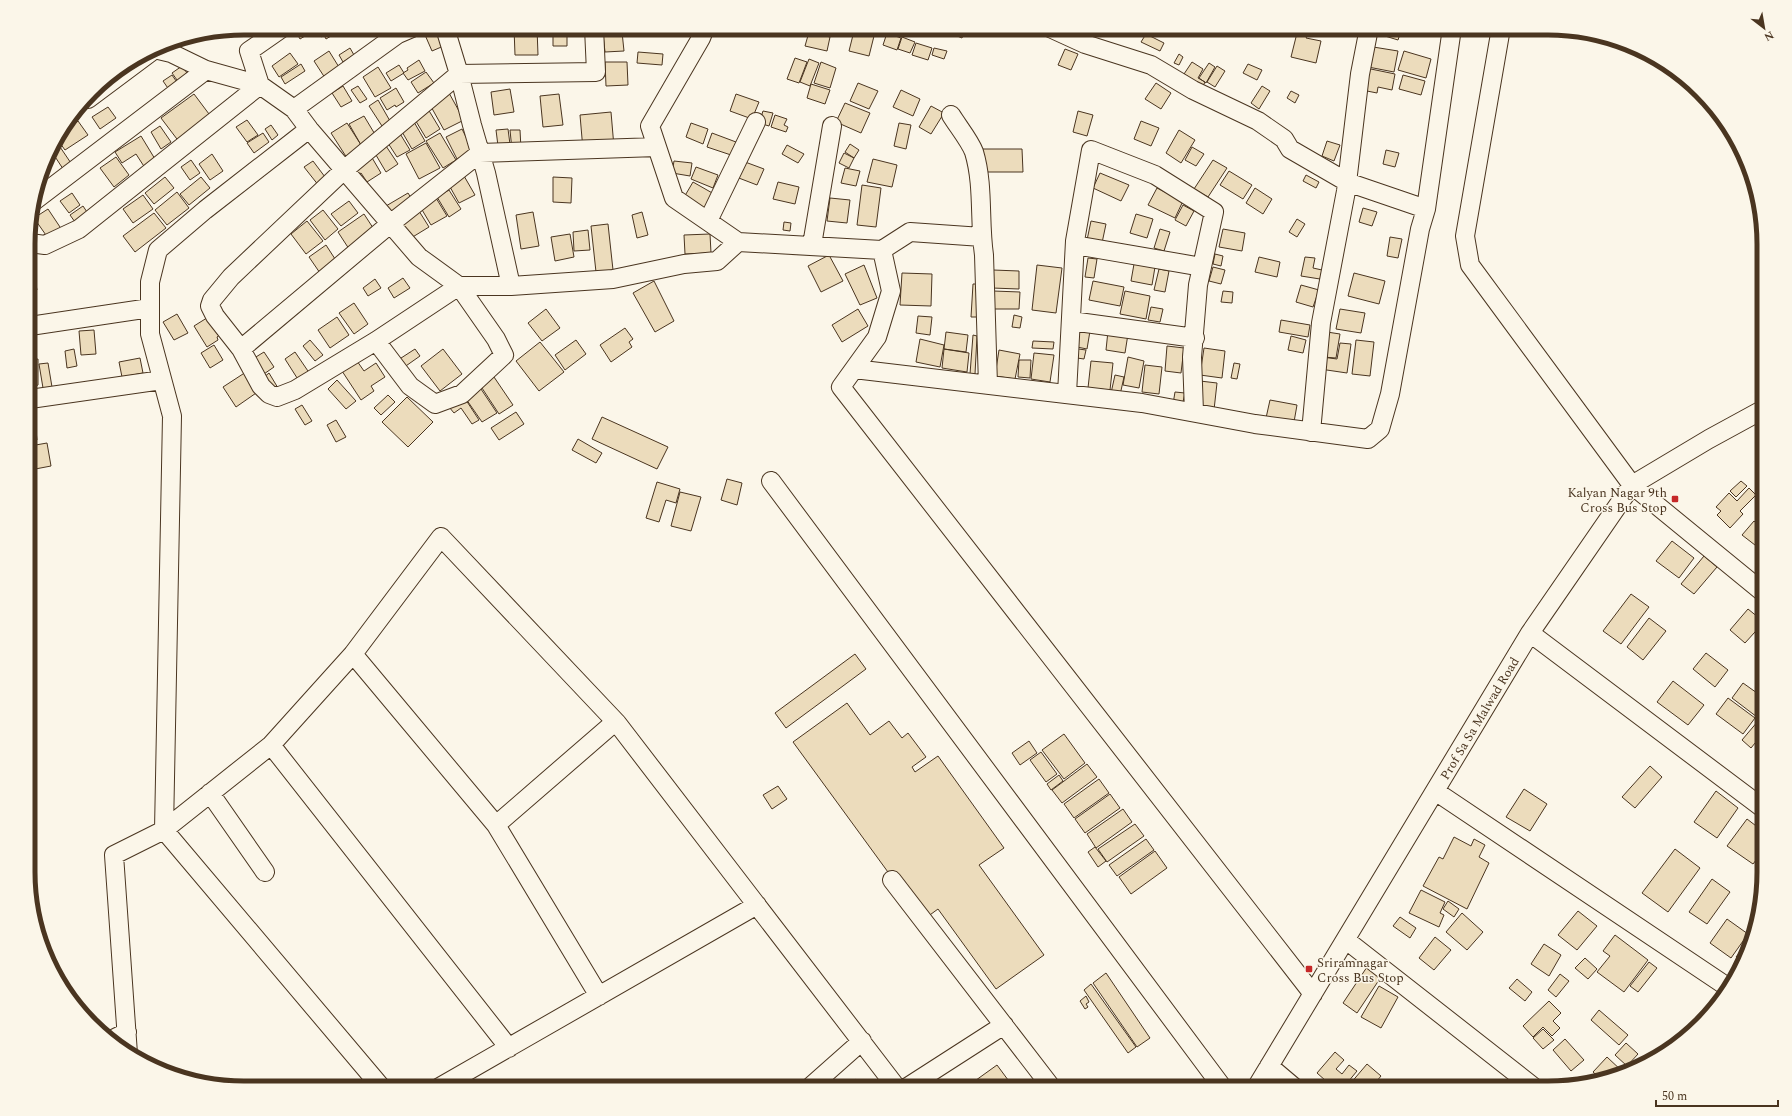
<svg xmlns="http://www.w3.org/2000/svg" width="1792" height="1116" viewBox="0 0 1792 1116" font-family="Spectral,serif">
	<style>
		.building { fill: #ecdcbc; stroke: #4a3520 }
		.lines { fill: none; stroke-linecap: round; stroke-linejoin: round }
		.minor-casing { stroke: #4a3520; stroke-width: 20 }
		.minor { stroke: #fbf6e9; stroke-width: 18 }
		.poi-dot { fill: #c62828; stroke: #fbf6e9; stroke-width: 1.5 }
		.labels { text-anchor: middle; stroke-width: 3; stroke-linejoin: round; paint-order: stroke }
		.poi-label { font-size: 13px; fill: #4a3520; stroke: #fbf6e9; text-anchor: end }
		.street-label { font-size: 13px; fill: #4a3520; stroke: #fbf6e9 }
		.rim { fill: none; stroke: #4a3520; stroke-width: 5 }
	</style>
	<rect width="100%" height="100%" fill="#fbf6e9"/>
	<!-- building -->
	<path class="building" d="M301,28H313L315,30L300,39L296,32Z
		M316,28H333L336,33L326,39L324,35L321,37Z
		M422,28H439L446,45L432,51Z
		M514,28H537L538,55H515Z
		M553,28H567V46H553Z
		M634,28H677V35L634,36Z
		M724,28H740L737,34Z
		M946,28H966L962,38L945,31Z
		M1373,28H1402L1398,40L1372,32Z
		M854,31L874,36L869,56L849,51Z
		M622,32L624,51L605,52L603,34Z
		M809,32L830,37L827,51L805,46Z
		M887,33L901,38L897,50L883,45Z
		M1297,33L1307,36L1306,38L1321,41L1316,63L1291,57Z
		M1146,34L1164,43L1160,51L1141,42Z
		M902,37L915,42L910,53L898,49Z
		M916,43L932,48L928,60L912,55Z
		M1367,46L1398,51L1394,72L1363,66Z
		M350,48L354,55L343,62L339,55Z
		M934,48L947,51L944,59L932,55Z
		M1065,49L1078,54L1071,70L1058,65Z
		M329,51L342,72L327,81L314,61Z
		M1404,51L1431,59L1426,78L1398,70Z
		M638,52L663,54L662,65L637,63Z
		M290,53L298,64L279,77L272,66Z
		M1179,54L1183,57L1179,65L1174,63Z
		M795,58L807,62L799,83L787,79Z
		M809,59L819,63L810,86L800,82Z
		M419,60L425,71L408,80L403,73L408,70L407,68Z
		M605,62H627L628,85L606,86Z
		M821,62L836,68L830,88L814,83Z
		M1192,62L1203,69L1198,78L1205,82L1203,86L1184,74Z
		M1209,63L1215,67L1206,83L1199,78Z
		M301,64L305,71L285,84L281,77Z
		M1248,64L1262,70L1257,80L1243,73Z
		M399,65L404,73L391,81L386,73Z
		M182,66L192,80L182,87L172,73Z
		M1217,66L1225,71L1215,87L1207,82Z
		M378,67L391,88L375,97L363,77Z
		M1366,68L1395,74L1392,90L1378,87L1377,93L1362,90Z
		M426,72L434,83L418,93L411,82Z
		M172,75L181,88L172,94L163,81Z
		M1403,75L1425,81L1421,95L1399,89Z
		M858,83L878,91L869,109L850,101Z
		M1156,83L1171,93L1161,109L1145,99Z
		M811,84L830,90L825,104L807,98Z
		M343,86L352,101L341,107L332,93Z
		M358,86L367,99L360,103L351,90Z
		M1262,86L1270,91L1259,109L1251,103Z
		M396,88L404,102L396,107L395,105L387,110L380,98Z
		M510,89L514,112L494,115L491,92Z
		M901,90L920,99L913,116L893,107Z
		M1291,91L1299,95L1295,103L1287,98Z
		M449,93L464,120L444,130L429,103Z
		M194,94L215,122L183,147L161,118Z
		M559,94L563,125L543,127L540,96Z
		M736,94L759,102L752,119L730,111Z
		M378,100L390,121L382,126L369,106Z
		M845,103L870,113L861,133L836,122Z
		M931,106L944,113L931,134L919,127Z
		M108,107L116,118L100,129L92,117Z
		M428,109L440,129L426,138L414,118Z
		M763,111L773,113L769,126L759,123Z
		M1078,111L1093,115L1087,136L1073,132Z
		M611,112L614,147L583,150L580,115Z
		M775,115L787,119L784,125L788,127L786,132L771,127Z
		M364,116L376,136L361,145L349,124Z
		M247,120L258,135L247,142L236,127Z
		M78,121L88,135L65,150L57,139L64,131Z
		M1141,121L1159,128L1151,146L1134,139Z
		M414,122L425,141L412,149L401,130Z
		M347,123L363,148L347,158L331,133Z
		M691,123L708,129L703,144L686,137Z
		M899,123L911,125L906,149L894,146Z
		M271,125L278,135L272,140L265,129Z
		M160,126L171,142L161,149L151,132Z
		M462,129L473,151L457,159L446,137Z
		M508,129L511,152L499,154L496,130Z
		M510,130H520L521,149L512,150Z
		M1179,130L1195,140L1181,163L1166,153Z
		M399,132L410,150L397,157L386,140Z
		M263,133L269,142L254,153L247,143Z
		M440,133L456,160L443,168L426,141Z
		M712,133L736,142L731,155L707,147Z
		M141,136L158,164L147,171L136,154L122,163L115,152Z
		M56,141L77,172L69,178L50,149Z
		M1327,141L1340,145L1334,161L1322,156Z
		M384,143L398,164L386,172L373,150Z
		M426,143L440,168L419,179L406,154Z
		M850,144L859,150L854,158L845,152Z
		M787,145L804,154L798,163L782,154Z
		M1192,147L1204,154L1196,166L1185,160Z
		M979,149H1022L1023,172H979Z
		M1386,150L1399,153L1395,167L1383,164Z
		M844,153L854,158L849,168L839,163Z
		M212,154L223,171L210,180L199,164Z
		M371,156L381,173L367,182L361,173L358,175L354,167Z
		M116,157L129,175L114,187L100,168Z
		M737,159L764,169L757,185L731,175Z
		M873,159L897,165L892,187L867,182Z
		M191,160L200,173L190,180L181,167Z
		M1213,160L1227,168L1208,197L1194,189Z
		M313,161L331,185L323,191L304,167Z
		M674,161L692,163L690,176L672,173Z
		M696,167L718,175L713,188L691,179Z
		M845,168L860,171L856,186L841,183Z
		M460,169L475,195L459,203L445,178Z
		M1229,171L1252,185L1243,199L1220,185Z
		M1100,173L1129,185L1121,201L1093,188Z
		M1306,175L1319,182L1316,188L1303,181Z
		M165,177L174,188L154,204L145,193Z
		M201,177L210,188L189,205L180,194Z
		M553,177L572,178L571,203L553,202Z
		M693,182L714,194L705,211L683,199Z
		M778,182L799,187L795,204L773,199Z
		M862,185L881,188L876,227L857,225Z
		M1157,188L1183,201L1175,218L1148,205Z
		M1255,188L1272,199L1263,214L1246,203Z
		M449,190L461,209L449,217L437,197Z
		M177,192L189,208L167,225L155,210Z
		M72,193L80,205L69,213L60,201Z
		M408,193L413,201L391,214L386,206Z
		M433,193L447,216L431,225L418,203Z
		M143,195L153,209L133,223L123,209Z
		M830,198L850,200L847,223L827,221Z
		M349,201L358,213L341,226L331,214Z
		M414,203L429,227L411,238L396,214Z
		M1183,205L1194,211L1186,226L1175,220Z
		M83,206L93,221L80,229L70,215Z
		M1363,208L1377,212L1372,226L1359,222Z
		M48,209L62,230L48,238L34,218Z
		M323,210L338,229L325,240L310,220Z
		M533,212L539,246L521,249L516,215Z
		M642,212L648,235L637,238L632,215Z
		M154,213L166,228L135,252L123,236Z
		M364,214L377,234L351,252L338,232Z
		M1136,214L1153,219L1147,238L1130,233Z
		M1297,219L1305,224L1297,237L1289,232Z
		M307,221L323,241L306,254L291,234Z
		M1091,221L1106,224L1102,243L1087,240Z
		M784,222L791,223L790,231L783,230Z
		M608,224L613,270L596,272L591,226Z
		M1160,229L1170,232L1164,251L1154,248Z
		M1223,229L1245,233L1242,251L1219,247Z
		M588,230L590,250L574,251L573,232Z
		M570,234L574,257L555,261L551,237Z
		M710,234L711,253L685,254L684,235Z
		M1390,237L1402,239L1398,258L1387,256Z
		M326,245L337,262L320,273L309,257Z
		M1215,254L1223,256L1221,266L1213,264Z
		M829,255L843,281L821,292L808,266Z
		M1259,257L1280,262L1277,277L1255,272Z
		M1305,257L1315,258L1313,268L1322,270L1320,279L1301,276Z
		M1088,258L1097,259L1094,278L1085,277Z
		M30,262H32L37,290L30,291Z
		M1134,264L1155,267L1152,285L1131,281Z
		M864,265L877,298L860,305L845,274Z
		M1037,265L1062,268L1056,313L1032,310Z
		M1213,267L1225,270L1221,284L1209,281Z
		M1159,269L1169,271L1165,292L1154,290Z
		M993,270L1019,271V289L992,288Z
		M902,273L932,274L931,306L900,305Z
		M1354,273L1385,281L1379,304L1348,296Z
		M403,278L410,288L394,298L388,288Z
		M375,279L381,288L368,296L363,288Z
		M654,281L674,321L655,332L633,293Z
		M1093,281L1124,287L1120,306L1089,300Z
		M973,284H981L979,317H971Z
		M1301,285L1319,290L1313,307L1296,302Z
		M993,291L1020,292L1019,309H992Z
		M1125,291L1150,296L1146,319L1120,314Z
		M1223,291L1233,292L1232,303L1221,302Z
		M354,303L368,324L354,334L339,313Z
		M1151,307L1163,309L1160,322L1148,320Z
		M546,309L560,328L542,341L528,323Z
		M858,309L868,326L842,342L832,325Z
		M1340,309L1365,313L1361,333L1336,329Z
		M177,314L188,333L174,340L163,322Z
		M1014,315L1022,317L1020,328L1012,327Z
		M210,316L221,334L217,337L218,340L207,347L194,326Z
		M918,316L932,317L930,335L916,333Z
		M337,317L349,335L330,348L318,330Z
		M1281,320L1310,325L1308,337L1279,332Z
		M625,328L633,339L629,342L632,347L611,362L600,345Z
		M1075,328L1090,331L1087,349L1072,346Z
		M94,330L96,354L81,355L79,331Z
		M1108,331L1128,334L1125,353L1106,350Z
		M946,332L968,335L966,352L944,349Z
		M1327,332L1340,334L1336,358L1323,357Z
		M973,335L977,336L975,374H970Z
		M1291,336L1306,340L1303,353L1288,350Z
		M920,339L944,345L940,367L916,362Z
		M310,340L323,355L315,361L303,346Z
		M576,340L586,354L565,370L555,355Z
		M1356,340L1374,342L1370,376L1352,374Z
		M1033,341L1054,342L1053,349L1032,348Z
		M540,342L564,372L539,391L516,361Z
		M1340,343L1351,344L1347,373L1320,369L1322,357L1337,359Z
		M214,345L223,360L210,368L201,353Z
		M1167,346L1184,348L1181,373L1165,371Z
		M1071,348L1086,350L1084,359L1070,357Z
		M1204,348L1225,351L1222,378L1200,375Z
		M74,349L77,366L67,368L65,351Z
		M415,349L420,356L403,368L398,360Z
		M443,349L462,374L440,391L421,366Z
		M944,349L969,353L967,372L942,368Z
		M999,350L1020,354L1015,379L995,376Z
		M264,352L274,367L261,376L251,360Z
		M295,352L310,374L299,381L285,359Z
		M1034,353L1054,355L1050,382L1031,379Z
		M1128,357L1144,361L1139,388L1123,385Z
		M140,358L143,373L122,377L119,362Z
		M38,359V385L30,389V360Z
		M1019,360H1031L1030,378L1018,377Z
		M357,361L364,371L376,363L385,377L371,386L374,391L361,400L342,371Z
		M1091,361L1113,363L1110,390L1088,388Z
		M48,363L52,387L43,388L39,364Z
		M1234,363L1240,364L1237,379L1231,378Z
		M1145,365L1162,367L1159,394L1142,392Z
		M246,372L259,391L236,407L223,387Z
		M269,373L278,388L271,392L263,378Z
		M1115,375L1124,377L1120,395L1111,393Z
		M494,377L513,405L499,414L480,385Z
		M337,380L356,401L346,409L328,389Z
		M1200,381L1217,383L1214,410L1197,408Z
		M479,386L497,413L482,422L464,396Z
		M1175,392L1185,393L1182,406L1173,404Z
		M388,395L395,402L381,415L374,408Z
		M407,397L433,422L408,447L382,422Z
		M464,397L479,420L472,424L461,408L454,413L449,407Z
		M1270,400L1297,405L1294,422L1266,418Z
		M302,405L312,421L305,425L295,409Z
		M30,411H34L37,440L31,441Z
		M516,412L524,424L499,440L491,428Z
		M602,417L668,447L657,469L592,439Z
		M336,420L346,437L336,442L327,425Z
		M578,439L602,453L596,463L572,450Z
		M47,443L51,466L30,470V446Z
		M727,479L742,483L737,505L721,500Z
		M1741,481L1747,486L1736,497L1730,491Z
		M657,482L680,489L676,503L666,500L659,522L646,518Z
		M1749,488L1756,495L1740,511L1743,514L1730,528L1717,515L1721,511L1716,507L1729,493L1737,501Z
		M680,492L701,497L691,531L671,526Z
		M1754,521L1764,530V552L1742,535Z
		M1672,541L1694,558L1679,578L1656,561Z
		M30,543H33V551H30Z
		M30,553H35V560H30Z
		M1704,556L1717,567L1694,594L1681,584Z
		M1631,594L1649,607L1621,644L1603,631Z
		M1748,609L1764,622L1745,643L1730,630Z
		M1649,618L1666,631L1643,660L1627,647Z
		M1706,653L1728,670L1715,687L1693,669Z
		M855,654L866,669L786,728L775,713Z
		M1673,681L1704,705L1688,725L1657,702Z
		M1743,683L1764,698V709L1757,717L1732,698Z
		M1728,698L1755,718L1743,734L1716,714Z
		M847,703L870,735L889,721L902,738L908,733L926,757L912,767L915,772L938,756L1004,848L979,865L1044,955L996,989L938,909L923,920L793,742Z
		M1764,714V732L1751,748L1742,740Z
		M1064,734L1085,763L1064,779L1042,750Z
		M1029,741L1037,753L1020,765L1012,753Z
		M1041,752L1057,774L1046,782L1030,760Z
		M1087,764L1097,777L1062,803L1052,790Z
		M1650,766L1662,777L1635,808L1622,797Z
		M1059,775L1063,781L1051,790L1047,784Z
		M1099,779L1109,793L1074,818L1064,804Z
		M778,786L787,799L772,809L763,795Z
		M1524,789L1547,804L1530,831L1506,817Z
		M1716,791L1738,808L1717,838L1694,822Z
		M1110,794L1120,808L1085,833L1075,819Z
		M1123,809L1132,822L1096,848L1087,834Z
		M1747,819L1764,832V850L1753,864L1727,846Z
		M1135,824L1144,836L1107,862L1098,849Z
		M1454,837L1471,846L1474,839L1485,845L1479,857L1489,863L1467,909L1423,886L1439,857L1443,859Z
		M1146,839L1154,850L1117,876L1109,865Z
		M1095,847L1106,861L1098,867L1088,852Z
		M1675,849L1700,868L1668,912L1642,893Z
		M1155,851L1167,868L1131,894L1119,877Z
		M1712,879L1730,892L1707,924L1689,912Z
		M1421,890L1445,902L1440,913L1444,915L1439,927L1409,913Z
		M1448,901L1459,909L1454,917L1443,909Z
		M1578,911L1597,926L1577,950L1558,935Z
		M1462,913L1483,932L1467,950L1446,932Z
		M1400,917L1416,928L1410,938L1393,926Z
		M1727,919L1748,934L1731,958L1710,943Z
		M1615,935L1648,960L1624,992L1597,972L1610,956L1603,951Z
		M1754,935L1753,941L1742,962L1736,957Z
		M1435,937L1451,950L1434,970L1419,958Z
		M1544,944L1561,955L1549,976L1531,964Z
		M1585,958L1597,969L1588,979L1575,968Z
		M1649,962L1657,968L1638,992L1630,986Z
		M1367,967L1381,977L1357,1013L1343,1003Z
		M1106,973L1150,1038L1137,1047L1093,983Z
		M1560,974L1569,981L1556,997L1548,990Z
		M1517,979L1532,992L1525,1001L1509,988Z
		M1091,984L1136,1047L1128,1053L1084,990Z
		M1379,986L1398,997L1381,1028L1361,1017Z
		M1086,996L1089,1002L1086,1004L1088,1007L1085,1009L1080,1001Z
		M1549,1001L1561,1013L1553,1021L1560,1028L1552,1036L1543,1027L1533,1037L1523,1026Z
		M1599,1010L1628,1035L1619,1045L1591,1020Z
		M1543,1029L1554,1040L1543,1049L1533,1038Z
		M1565,1039L1584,1060L1571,1071L1553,1050Z
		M1626,1043L1638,1054L1627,1066L1615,1055Z
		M1335,1052L1344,1060L1336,1069L1342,1074L1349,1065L1357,1071L1343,1088H1334L1317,1073Z
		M1607,1057L1623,1072L1603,1081L1593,1072Z
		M1367,1064L1381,1076L1371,1088H1354L1350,1084Z
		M997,1065L1014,1088H965Z
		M856,1079L864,1088H846Z"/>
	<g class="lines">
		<!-- minor casing -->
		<g class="minor-casing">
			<path id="minor" d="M445,28L459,74L472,125L486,173L511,286
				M705,28L701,38L650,126L674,198L738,242L882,250L891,291L877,337L841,387L1313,994
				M1050,28L1085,44L1151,65L1193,90L1258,121L1284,139L1290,149L1347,182L1426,209
				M1501,28L1465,236L1470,265L1632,485L1764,593
				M154,49L171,53L206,70L260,85L294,109L309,129L419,257L459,286H511L613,279L684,264L717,261L738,242
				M88,99L155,49
				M294,109L398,34L412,28
				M951,115C957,125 970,141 974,152C984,185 979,221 984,255L988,385
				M309,129L205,210L158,250L150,282V334L172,416L164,830L382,1088
				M34,201L206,70
				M708,221L756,122
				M30,243L45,245L79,229L260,85L249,51L282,28
				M812,245L832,126
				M1075,245L1202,267
				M882,250L910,232L982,237
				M1071,321L1195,338
				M30,326L150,308
				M376,341L410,386L435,404L462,394L504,355L496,339L459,286L376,341L295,390L277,397L269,394L261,386L241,349L215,316L210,306L212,300L231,277L344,170L459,74L596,72L594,28
				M241,349L390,224L480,153L657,147
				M854,369L1142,403L1255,424L1368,439L1380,429L1390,394L1420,229L1426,209L1452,28
				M1067,394L1075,241L1091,150L1155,175L1214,212L1198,285L1192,357L1194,412
				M30,399L162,380
				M1311,432L1321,323L1346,191L1360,74L1369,28
				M771,481L1223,1088
				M1530,633L1764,809
				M353,654L496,825L599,996
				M271,745L509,1048
				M1435,791L1729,988
				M210,793L265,872
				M496,825L608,728
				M892,880L1052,1088
				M1346,940L1535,1088
				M111,1040L127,1032
				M128,1054L114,855L164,830L271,745L353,654L441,537L617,723L897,1088
				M1269,1066L1295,1088
				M438,1088L757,905
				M809,1088L862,1041
				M906,1088L1004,1025
				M1256,1088L1530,633L1632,485L1709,439L1764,409"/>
		</g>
		<!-- minor -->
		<use href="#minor" class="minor"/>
	</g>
	<!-- markers -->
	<g class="poi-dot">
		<rect x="1671" y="495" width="8" height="8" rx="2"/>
		<rect x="1305" y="965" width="8" height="8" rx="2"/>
	</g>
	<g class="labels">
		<!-- poi labels -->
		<g class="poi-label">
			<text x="1667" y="497">Kalyan Nagar 9th<tspan x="1667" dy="15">Cross Bus Stop</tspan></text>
			<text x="1317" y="967" text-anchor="start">Sriramnagar<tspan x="1317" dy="15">Cross Bus Stop</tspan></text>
		</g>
		<!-- street labels -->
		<g class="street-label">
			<text transform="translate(1479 718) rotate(-59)" y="5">Prof Sa Sa Malwad Road</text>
		</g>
	</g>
	<!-- crop -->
	<path d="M0 0H1792V1116H0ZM244 35H1548A209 209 0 0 1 1757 244V872A209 209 0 0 1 1548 1081H244A209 209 0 0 1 35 872V244A209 209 0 0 1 244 35Z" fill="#fbf6e9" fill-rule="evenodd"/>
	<path class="rim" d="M244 35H1548A209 209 0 0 1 1757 244V872A209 209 0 0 1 1548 1081H244A209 209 0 0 1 35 872V244A209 209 0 0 1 244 35Z"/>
	<!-- north arrow -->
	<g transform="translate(1764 28) rotate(149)" stroke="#fbf6e9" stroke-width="3" paint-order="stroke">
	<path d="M0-3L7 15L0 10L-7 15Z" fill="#4a3520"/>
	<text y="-6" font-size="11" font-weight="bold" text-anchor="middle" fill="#4a3520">N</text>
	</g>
	<!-- scale -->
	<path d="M1656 1100v6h122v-6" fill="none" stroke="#4a3520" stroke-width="2"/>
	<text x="1662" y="1100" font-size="12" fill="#4a3520" stroke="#fbf6e9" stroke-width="3" paint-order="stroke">50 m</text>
</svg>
